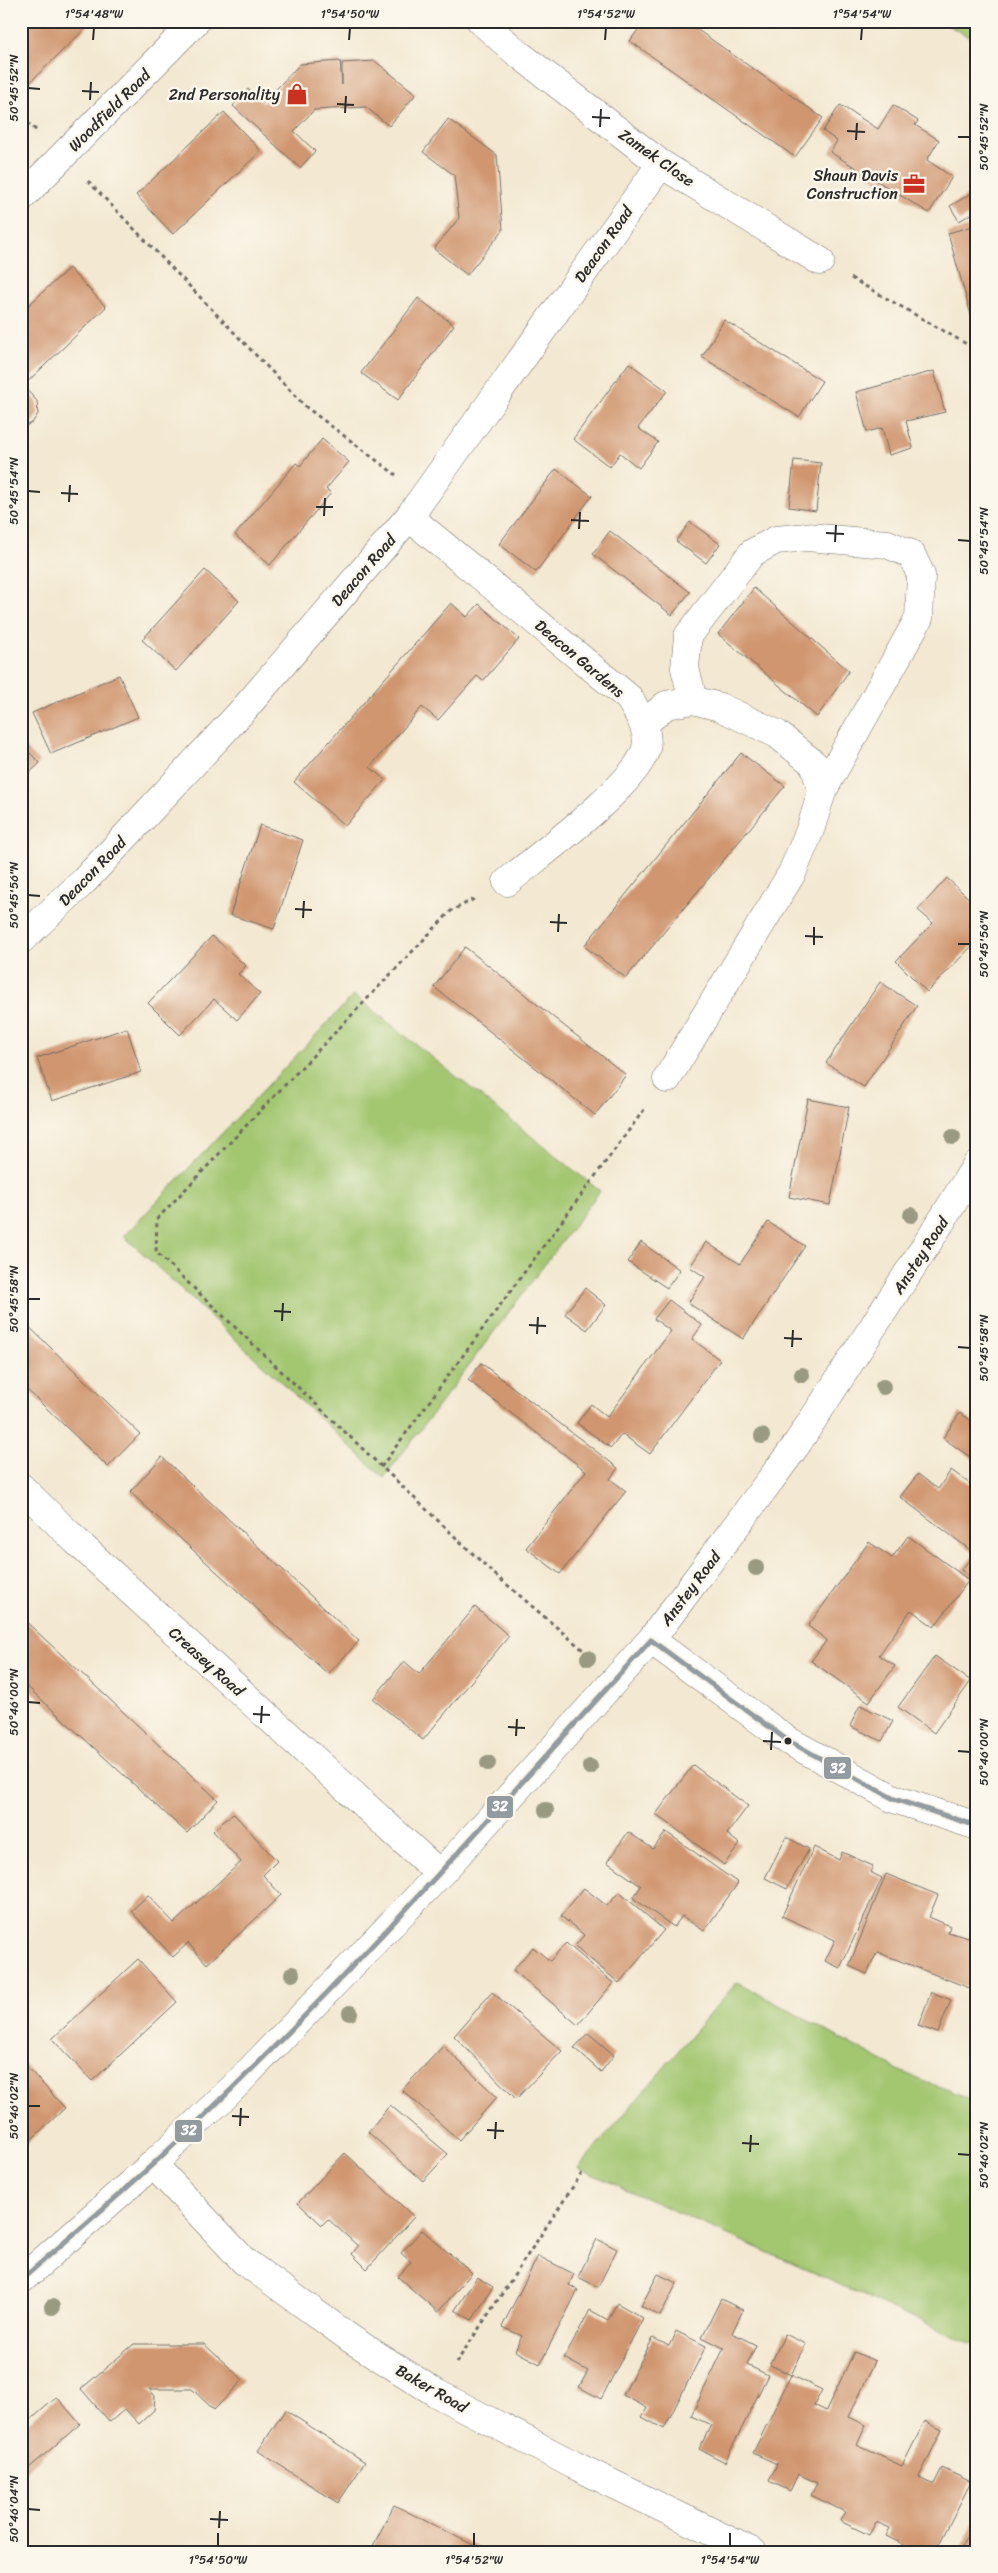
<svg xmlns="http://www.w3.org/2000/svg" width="998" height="2573" viewBox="0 0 998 2573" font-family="Sriracha,sans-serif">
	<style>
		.green { fill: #a3c670; stroke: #67784e }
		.building { fill: #d09670 }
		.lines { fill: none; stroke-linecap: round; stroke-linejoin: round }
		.minor-casing { stroke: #716d65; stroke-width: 29 }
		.path { stroke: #716d65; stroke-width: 3; stroke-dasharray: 4 4; stroke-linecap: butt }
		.minor { stroke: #fff; stroke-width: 28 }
		.bus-1-casing { stroke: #fbf7ec; stroke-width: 9 }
		.bus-1 { stroke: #929ba0; stroke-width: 5 }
		.tree { fill: #999a81 }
		.ticks { fill: none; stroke: #2b2b2b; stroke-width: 2 }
		.bus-dot { fill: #2b2b2b; stroke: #fbf7ec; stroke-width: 2 }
		.labels { text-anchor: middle; stroke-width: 5; stroke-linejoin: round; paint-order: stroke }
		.poi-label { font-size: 16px; fill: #2b2b2b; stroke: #fbf7ec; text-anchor: end }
		.street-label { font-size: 16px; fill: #2b2b2b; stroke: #fbf7ec }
		.line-badge { stroke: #fbf7ec; stroke-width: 2 }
		.badge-label { font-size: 14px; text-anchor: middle; font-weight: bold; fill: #fff }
		.neatline { fill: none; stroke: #2b2b2b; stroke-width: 2 }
		.ticks-label { font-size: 12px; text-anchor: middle; fill: #2b2b2b }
	</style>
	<rect width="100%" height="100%" fill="#fbf7ec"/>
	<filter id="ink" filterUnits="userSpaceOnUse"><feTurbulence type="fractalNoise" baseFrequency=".02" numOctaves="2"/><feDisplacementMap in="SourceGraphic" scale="10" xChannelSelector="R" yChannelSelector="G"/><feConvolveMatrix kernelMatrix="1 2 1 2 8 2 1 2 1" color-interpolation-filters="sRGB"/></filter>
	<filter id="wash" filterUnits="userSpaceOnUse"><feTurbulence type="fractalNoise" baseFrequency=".0096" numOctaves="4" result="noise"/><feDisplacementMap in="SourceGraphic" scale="20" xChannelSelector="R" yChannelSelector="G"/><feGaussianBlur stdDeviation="1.12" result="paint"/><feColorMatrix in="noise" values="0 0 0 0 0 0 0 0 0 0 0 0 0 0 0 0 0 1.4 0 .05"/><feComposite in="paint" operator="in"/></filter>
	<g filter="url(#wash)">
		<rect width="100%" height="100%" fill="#f3e8d1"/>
		<!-- green -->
		<path class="green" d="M940,21H977V41Z
			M354,995L600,1191L384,1478L124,1236Z
			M737,1982L902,2072L977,2101V2346L578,2168Z"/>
		<g id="blocks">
			<!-- building -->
			<path class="building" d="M21,21H93L21,91Z
				M632,21H685L823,118L795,157L630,41L640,27Z
				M340,61L342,85V63L375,61L416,94L389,126L366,107L314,110L294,131L315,151L300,168L233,106L248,89L263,103L300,64Z
				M840,105L878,129L893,105L918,121L915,125L939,140L927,160L952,177L929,213L830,152L837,141L823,131Z
				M224,112L261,151L173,234L136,195Z
				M448,119L497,155L503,230L467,275L434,249L459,218L454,175L423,152Z
				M977,190V211L959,221L950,206Z
				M977,225V333H976L948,233Z
				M69,268L106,307L23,386L37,401L38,414L32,423L21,428V312Z
				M418,298L454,325L398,400L361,373Z
				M724,320L822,381L799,417L702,357Z
				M629,363L667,391L638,428L658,442L639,468L620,453L610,467L573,439Z
				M934,371L945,412L906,421L913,448L889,455L882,428L867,432L856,392Z
				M322,439L349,462L326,489L331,493L270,565L235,535L296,463L300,466Z
				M794,460L821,463L816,511L789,507Z
				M556,469L592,496L536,572L499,544Z
				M690,522L720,544L706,563L676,541Z
				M610,531L690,592L672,615L593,554Z
				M205,570L239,601L176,671L142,640Z
				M754,588L849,671L817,717L718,634Z
				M451,603L467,617L479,604L519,639L483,681L477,676L438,720L422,707L370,767L385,780L345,826L294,782Z
				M119,675L138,717L51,754L32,713Z
				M21,744L40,763L21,781Z
				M741,753L785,786L626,978L584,946Z
				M260,825L303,840L274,929L230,915Z
				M947,878L977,906V941L927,992L896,961L933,923L918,910Z
				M212,936L246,966L238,974L260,994L237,1020L214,999L180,1035L148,1003Z
				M465,947L626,1075L595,1115L434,987Z
				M880,982L917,1006L864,1087L826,1063Z
				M127,1028L141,1072L52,1101L37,1058Z
				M808,1099L849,1107L830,1205L789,1197Z
				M768,1222L805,1246L743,1339L688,1303L705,1277L690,1267L706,1242L740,1264Z
				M641,1242L680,1270L667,1288L628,1262Z
				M585,1288L606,1305L587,1330L565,1314Z
				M669,1300L702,1325L692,1339L720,1360L650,1454L622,1434L611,1448L577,1423L591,1404L607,1417L671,1331L654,1319Z
				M21,1319L140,1434L108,1467L21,1384Z
				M481,1363L618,1468L610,1479L626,1491L560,1574L526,1548L586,1471L468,1380Z
				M960,1413L977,1425V1462L943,1438Z
				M162,1457L359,1641L328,1674L130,1492Z
				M951,1470L977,1489V1555L900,1497L918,1474L938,1489Z
				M908,1536L969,1580L934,1627L911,1610L879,1655L895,1666L869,1702L811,1661L827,1640L808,1626L869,1542L892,1558Z
				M973,1556L977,1559V1582L961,1570Z
				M475,1607L509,1636L423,1740L373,1699L404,1661L419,1674Z
				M21,1617L218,1800L187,1833L21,1681Z
				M935,1656L971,1681L934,1733L898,1707Z
				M860,1705L893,1721L882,1741L850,1726Z
				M693,1765L748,1806L727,1834L740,1844L724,1865L656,1814Z
				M233,1813L277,1861L263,1875L281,1895L207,1964L188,1943L173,1957L131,1911L148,1895L174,1923L241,1862L213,1831Z
				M628,1832L653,1849L666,1832L738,1883L704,1931L682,1916L674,1927L633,1898L641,1886L607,1862Z
				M786,1837L809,1849L787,1889L765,1878Z
				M814,1847L839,1860L842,1852L873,1866L870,1872L882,1878L840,1968L825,1961L835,1940L782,1916Z
				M886,1874L938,1895L929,1917L950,1926L948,1932L968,1938L977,1915V1991L877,1952L867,1974L849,1966Z
				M584,1888L607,1906L619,1892L664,1930L619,1983L575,1946L584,1935L561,1916Z
				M566,1943L613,1983L578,2025L513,1970L533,1947L550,1961Z
				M138,1959L177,2002L92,2081L52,2039Z
				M492,1992L562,2051L516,2099L454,2036Z
				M931,1992L951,2000L938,2033L918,2026Z
				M588,2033L614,2055L601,2072L574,2048Z
				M443,2046L497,2097L459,2140L402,2090Z
				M25,2065L65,2108L21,2149V2069Z
				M390,2105L448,2154L423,2181L368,2132Z
				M345,2153L414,2217L367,2269L352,2254L358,2246L328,2219L322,2225L298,2203Z
				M422,2230L472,2273L438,2312L398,2277L411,2262L401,2253Z
				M597,2239L617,2249L598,2287L578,2277Z
				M538,2256L574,2274L569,2285L578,2290L540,2364L515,2351L522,2336L502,2327Z
				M658,2274L677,2283L660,2316L641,2306Z
				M477,2277L493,2287L472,2320L455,2310Z
				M721,2299L743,2310L732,2333L756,2345L747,2365L768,2375L725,2462L699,2449L711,2425L691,2416L724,2348L702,2337Z
				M617,2303L643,2318L601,2399L579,2387L588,2371L564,2358L590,2310L608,2320Z
				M676,2331L706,2346L664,2429L642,2417L647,2408L623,2395L653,2338L669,2346Z
				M785,2334L806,2344L791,2375L770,2365Z
				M134,2344H204L243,2380L214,2410L192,2389H149L155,2396L154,2410L139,2424L125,2409L110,2422L81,2389Z
				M854,2352L875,2361L849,2417L866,2425L857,2445L902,2466L925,2421L942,2430L919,2477L934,2484L942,2468L971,2482L935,2552H919L886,2536L890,2528L876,2522L869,2535L840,2521L845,2512L811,2495L817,2483L798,2474L790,2491L769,2481L777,2464L753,2453L791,2375L822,2390L814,2405L826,2411Z
				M57,2397L80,2424L22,2474L21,2428Z
				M285,2410L365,2462L338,2503L258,2451Z
				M394,2505L477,2547L474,2552H385L373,2546Z
				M977,2515V2552H959Z"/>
		</g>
	</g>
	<g filter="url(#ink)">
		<use href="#blocks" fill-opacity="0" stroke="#716d65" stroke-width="1"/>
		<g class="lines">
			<!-- minor casing -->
			<g class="minor-casing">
				<path id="minor" d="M481,21L516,52L661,164L820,261
					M21,198L196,21
					M409,517L629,698C637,712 650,730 646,748C638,784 538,856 507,882
					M693,700L685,668L688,636L752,553L776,540L807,537L887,544L911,554L921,575L919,618L822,792
					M644,724L666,705L693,700L720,707L777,734L814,764L822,792L810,830L792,873L667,1079
					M21,940L84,881L245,708L409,517L661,164
					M21,1487L76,1541L440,1874
					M651,1640L787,1740L894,1799L977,1826
					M153,2164L244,2261L351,2339L436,2393L574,2465L753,2552
					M21,2280L153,2164L232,2089L440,1874L651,1640L795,1447L934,1233L977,1164"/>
			</g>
			<!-- path -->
			<path class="path" d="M21,117L37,131
				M88,181L306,407L396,475
				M851,278L977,350
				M474,899L451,911L157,1219L156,1252L491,1571L589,1655
				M381,1467L646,1107
				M456,2363L584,2170"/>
			<!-- minor -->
			<use href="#minor" class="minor"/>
			<!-- bus-1 casing -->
			<g class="bus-1-casing">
				<path id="bus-1" d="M651,1640L787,1740L894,1799L977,1826
					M21,2280C84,2225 147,2172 206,2114C362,1964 505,1800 651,1640"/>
			</g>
			<!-- bus-1 -->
			<use href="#bus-1" class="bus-1"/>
		</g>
		<!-- trees -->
		<g class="tree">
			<circle cx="953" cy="1137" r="8"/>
			<circle cx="911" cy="1215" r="8"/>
			<circle cx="802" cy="1375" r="8"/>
			<circle cx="883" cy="1387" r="8"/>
			<circle cx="762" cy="1436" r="8"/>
			<circle cx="756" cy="1568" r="8"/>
			<circle cx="588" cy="1658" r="8"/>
			<circle cx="488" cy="1763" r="8"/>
			<circle cx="590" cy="1767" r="8"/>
			<circle cx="546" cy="1810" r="8"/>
			<circle cx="292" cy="1974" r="8"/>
			<circle cx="350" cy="2013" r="8"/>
			<circle cx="52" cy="2307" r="8"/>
		</g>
	</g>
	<!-- ticks -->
	<path class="ticks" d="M93,40L94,28M349,40L350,28M605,40L606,28M861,40L862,28M28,88L40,89M82,91L99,92M90,100L91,82M337,104L354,105M345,113L346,96M592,117L610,118M600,127L601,109M847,131L865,132M958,137H970M856,140L857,123M28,491L40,492M61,493L78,494M69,502L70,485M316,507H333M324,516L325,498M571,520L589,521M579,529L580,512M826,533L844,534M958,540L970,541M835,542L836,525M28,895L40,896M295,909L312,910M303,918L304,901M550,922L567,923M558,932L559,914M805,936L823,937M958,944H970M814,945V927M28,1299H40M274,1311L291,1312M282,1321L283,1303M529,1325L546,1326M537,1334L538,1317M784,1338L802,1339M792,1347L793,1330M958,1347L970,1348M28,1702L40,1703M253,1714L270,1715M261,1723L262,1706M508,1727L525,1728M516,1736L517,1719M763,1741L781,1742M771,1750L772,1732M958,1751L970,1752M28,2106H40M232,2116L249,2117M240,2126L241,2108M487,2130L504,2131M495,2139L496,2122M742,2143L759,2144M750,2152L751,2135M958,2154L970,2155M28,2509L40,2510M210,2519L228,2520M219,2528L220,2511M218,2546V2533M474,2546V2533M730,2546V2533"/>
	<!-- icons -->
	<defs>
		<g id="shop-bare" transform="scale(1.725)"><path d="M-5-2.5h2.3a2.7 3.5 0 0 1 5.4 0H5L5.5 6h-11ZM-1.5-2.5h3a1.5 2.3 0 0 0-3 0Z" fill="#c8321e" stroke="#fbf7ec" stroke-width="2.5" paint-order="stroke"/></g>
		<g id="office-bare" transform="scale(1.725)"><path d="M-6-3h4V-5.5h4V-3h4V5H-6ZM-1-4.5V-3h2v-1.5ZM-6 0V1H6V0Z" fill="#c8321e" stroke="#fbf7ec" stroke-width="2.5" paint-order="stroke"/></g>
	</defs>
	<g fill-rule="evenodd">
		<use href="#shop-bare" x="297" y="94"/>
		<use href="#office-bare" x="914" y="184"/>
	</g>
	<!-- markers -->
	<circle class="bus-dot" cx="788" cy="1741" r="4.5"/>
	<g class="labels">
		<!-- poi labels -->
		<g class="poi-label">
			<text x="280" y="100">2nd Personality</text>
			<text x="898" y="181">Shaun Davis<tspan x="898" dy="18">Construction</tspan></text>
		</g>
		<!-- street labels -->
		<g class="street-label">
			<text transform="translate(109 110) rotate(-45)" y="6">Woodfield Road</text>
			<text transform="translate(657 157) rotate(35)" y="6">Zamek Close</text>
			<text transform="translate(603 244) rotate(-55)" y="6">Deacon Road</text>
			<text transform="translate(363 570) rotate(-49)" y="6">Deacon Road</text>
			<text transform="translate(580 658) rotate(40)" y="6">Deacon Gardens</text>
			<text transform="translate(92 871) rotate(-46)" y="6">Deacon Road</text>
			<text transform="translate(920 1255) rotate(-57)" y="6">Anstey Road</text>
			<text transform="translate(690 1588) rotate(-53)" y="6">Anstey Road</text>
			<text transform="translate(207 1661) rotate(42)" y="6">Creasey Road</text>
			<text transform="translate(432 2388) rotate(30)" y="6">Baker Road</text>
		</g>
	</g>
	<g class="line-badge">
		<rect x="823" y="1756" width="29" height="24" rx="5" fill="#929ba0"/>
		<rect x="486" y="1795" width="28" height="24" rx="5" fill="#929ba0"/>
		<rect x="174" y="2119" width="29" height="24" rx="5" fill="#929ba0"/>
	</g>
	<g class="badge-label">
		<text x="838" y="1773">32</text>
		<text x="500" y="1811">32</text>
		<text x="189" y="2135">32</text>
	</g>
	<!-- margin -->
	<rect width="998" height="2573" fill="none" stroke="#fbf7ec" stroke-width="55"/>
	<rect x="28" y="28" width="942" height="2518" class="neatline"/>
	<g class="ticks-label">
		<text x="94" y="18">1°54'48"W</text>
		<text x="350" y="18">1°54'50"W</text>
		<text x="606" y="18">1°54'52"W</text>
		<text x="862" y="18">1°54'54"W</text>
		<text transform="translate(14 88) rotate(-90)" y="4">50°45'52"N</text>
		<text transform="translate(984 137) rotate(-90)" y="4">50°45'52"N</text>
		<text transform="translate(14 491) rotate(-90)" y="4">50°45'54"N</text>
		<text transform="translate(984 541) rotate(-90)" y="4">50°45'54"N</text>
		<text transform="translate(14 895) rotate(-90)" y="4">50°45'56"N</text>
		<text transform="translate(984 944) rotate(-90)" y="4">50°45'56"N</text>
		<text transform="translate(14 1299) rotate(-90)" y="4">50°45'58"N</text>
		<text transform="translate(984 1348) rotate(-90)" y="4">50°45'58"N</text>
		<text transform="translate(14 1702) rotate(-90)" y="4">50°46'00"N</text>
		<text transform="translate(984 1752) rotate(-90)" y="4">50°46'00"N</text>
		<text transform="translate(14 2106) rotate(-90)" y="4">50°46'02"N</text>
		<text transform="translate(984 2155) rotate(-90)" y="4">50°46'02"N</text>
		<text transform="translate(14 2509) rotate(-90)" y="4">50°46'04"N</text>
		<text x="218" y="2564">1°54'50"W</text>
		<text x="474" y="2564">1°54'52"W</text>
		<text x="730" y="2564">1°54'54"W</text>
	</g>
</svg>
